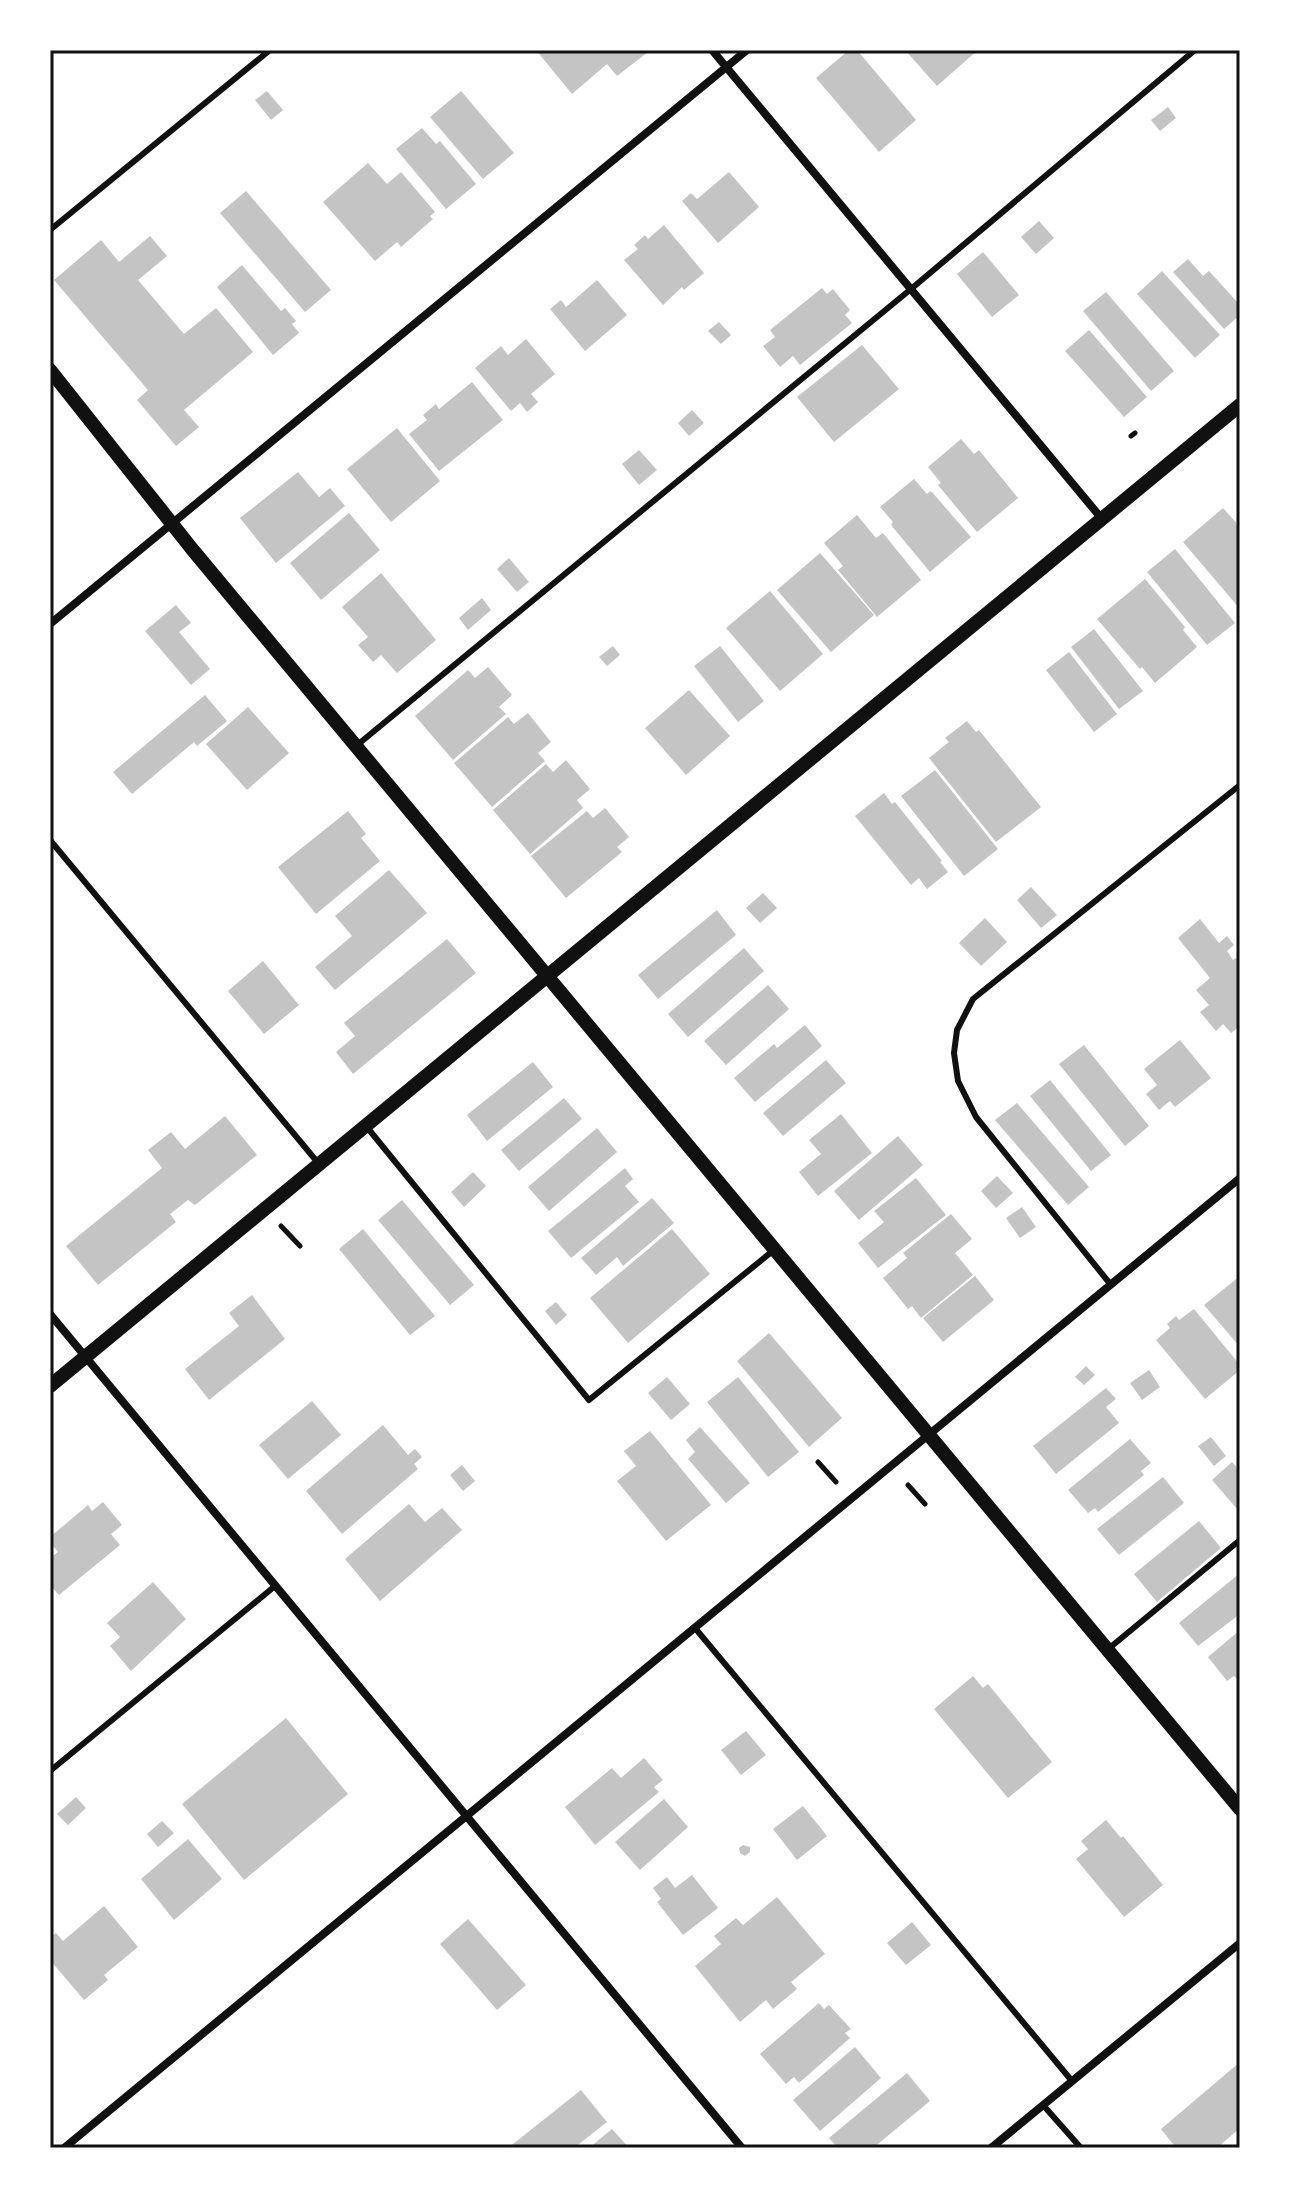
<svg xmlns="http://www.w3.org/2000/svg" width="1290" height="2198" viewBox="0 0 1290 2198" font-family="'Nunito Sans',sans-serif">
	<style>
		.building { fill: #c4c4c4 }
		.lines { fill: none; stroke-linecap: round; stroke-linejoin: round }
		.path { stroke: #111; stroke-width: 5 }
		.service { stroke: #111; stroke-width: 6 }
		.minor { stroke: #111; stroke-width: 8 }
		.tertiary { stroke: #111; stroke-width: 14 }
		.neatline { fill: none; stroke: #111; stroke-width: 3 }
	</style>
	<rect width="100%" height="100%" fill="#fff"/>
	<!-- building -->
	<path class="building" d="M536,50H647L648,52L617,76L607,64L572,94Z
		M849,50H857L916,120L879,152L816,78Z
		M905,50H978L937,86Z
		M267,91L283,110L271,120L255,100Z
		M461,91L514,153L483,179L430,117Z
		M1168,107L1176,118L1160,131L1151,120Z
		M422,128L436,144L440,141L476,184L446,209L396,149Z
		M368,163L387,184L401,172L435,212L430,216L433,219L401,247L397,242L375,261L323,202Z
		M729,172L759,207L718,243L682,201L691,193L697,199Z
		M246,191L331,290L305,312L220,213Z
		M1039,221L1054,238L1036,254L1021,237Z
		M664,225L704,273L684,290L682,287L663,305L624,260L638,249L634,245L645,235L648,239Z
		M150,236L167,256L138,280L184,334L216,308L253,352L184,410L199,427L176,446L137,400L148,390L54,280L101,240L119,262Z
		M983,252L1019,295L992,317L957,274Z
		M1188,259L1203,276L1209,271L1240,305V315L1224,329L1173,272Z
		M242,265L281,311L285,308L296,321L292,324L299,333L273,355L217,287Z
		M1162,271L1220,335L1195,358L1137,294Z
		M597,280L627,315L585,351L550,309L561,300L566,307Z
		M822,288L827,294L833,289L850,310L845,315L852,323L800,365L793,356L780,367L763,346L775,337L770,330Z
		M1106,292L1174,371L1151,391L1083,311Z
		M719,322L731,335L721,344L708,331Z
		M1089,330L1147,397L1124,417L1065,351Z
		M526,339L555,374L531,394L538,402L527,412L520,403L511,411L475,368L501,346L508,355Z
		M862,345L899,389L834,442L797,397Z
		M472,382L503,420L439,471L409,434L427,420L423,415L436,404L439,409Z
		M692,410L704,423L689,436L678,423Z
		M397,428L440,481L391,522L347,469Z
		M961,439L974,454L979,450L1018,498L977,532L938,485L941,483L928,467Z
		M639,450L657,470L639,485L622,464Z
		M298,472L319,497L330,488L345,506L276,563L240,518Z
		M914,479L927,494L931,491L971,537L930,572L891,525L893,522L880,507Z
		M1223,508L1240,527V609L1183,542Z
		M349,513L380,550L321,600L290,563Z
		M857,515L876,538L883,533L921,580L877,617L838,570L843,566L824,543Z
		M1175,549L1235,623L1207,645L1147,572Z
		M820,553L874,615L831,652L777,590Z
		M509,558L529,582L517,592L497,569Z
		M381,573L436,640L397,673L381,655L373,662L358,645L368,637L342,607Z
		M1145,579L1185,627L1183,630L1197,647L1155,683L1142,667L1140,669L1097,619Z
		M770,591L823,654L780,691L726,628Z
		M482,598L491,610L468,630L459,618Z
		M176,605L191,623L179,632L210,669L191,685L145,631Z
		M1094,629L1143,691L1119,709L1071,647Z
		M613,646L620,655L607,666L599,657Z
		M720,646L764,701L738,722L694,666Z
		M1069,652L1117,714L1094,732L1046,670Z
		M488,667L512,695L499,707L506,714L453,760L415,716L468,670L475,678Z
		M689,690L730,736L686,775L645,728Z
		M205,695L227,721L197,746L194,742L132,794L113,772Z
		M248,707L289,753L247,790L206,744Z
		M528,713L551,742L538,753L545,761L492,807L454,763L508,717L514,724Z
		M967,721L976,732L979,730L1041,807L996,842L929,758L949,742L945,738Z
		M566,760L590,789L577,800L583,808L530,854L493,810L546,764L553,772Z
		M935,770L998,849L964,876L901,796Z
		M884,793L892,804L895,802L942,861L940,862L948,872L927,889L919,878L911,885L855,816Z
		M605,808L629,837L617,847L622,852L566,898L531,856L587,811L593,818Z
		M348,811L366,834L361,838L380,861L316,914L278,867Z
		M389,870L427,913L335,990L315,967L352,936L335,916Z
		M1031,887L1057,915L1041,928L1017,900Z
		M763,893L777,908L760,923L746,908Z
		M717,910L736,935L658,999L638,975Z
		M985,918L1007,942L981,966L959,943Z
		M1200,919L1219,943L1227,936L1234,945L1227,951L1233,960L1237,957L1240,960V1026L1231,1033L1223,1024L1216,1031L1200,1012L1209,1005L1196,990L1210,978L1178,938Z
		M447,939L476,973L353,1074L336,1052L355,1036L344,1023Z
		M744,948L764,971L688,1037L668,1014Z
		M263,961L299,1005L264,1034L228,991Z
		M768,985L789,1009L726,1065L704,1041Z
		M805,1025L822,1046L755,1102L734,1078L774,1044L777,1048Z
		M1180,1040L1211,1078L1175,1107L1170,1101L1159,1110L1146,1094L1157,1085L1144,1069Z
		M1084,1045L1149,1126L1125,1146L1059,1064Z
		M826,1060L846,1083L783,1136L763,1113Z
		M533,1062L553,1087L487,1141L467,1115Z
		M1050,1080L1111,1155L1091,1171L1030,1096Z
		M564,1098L582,1119L519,1171L501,1150Z
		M1017,1103L1089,1187L1068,1205L995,1120Z
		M841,1114L872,1153L818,1196L799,1172L821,1154L809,1140Z
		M225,1116L257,1155L195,1205L188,1200L170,1214L176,1222L98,1285L66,1246L162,1168L148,1150L171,1132L185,1149Z
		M597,1128L617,1152L549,1211L528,1187Z
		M898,1136L923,1165L859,1220L834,1191Z
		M625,1168L633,1179L625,1186L639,1202L571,1258L548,1231Z
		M473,1172L486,1186L464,1207L451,1192Z
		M997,1176L1013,1193L996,1208L981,1191Z
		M916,1178L946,1215L878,1268L858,1243L884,1222L874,1211Z
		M652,1198L674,1223L623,1266L617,1257L596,1275L581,1258Z
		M402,1200L474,1285L450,1305L378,1220Z
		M1022,1207L1036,1227L1020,1238L1006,1218Z
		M951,1214L972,1239L955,1253L973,1275L921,1318L912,1306L908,1309L883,1278L907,1258L903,1253Z
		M363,1229L435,1316L410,1335L339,1249Z
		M672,1229L710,1274L628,1343L590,1298Z
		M975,1276L994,1300L943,1342L923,1318Z
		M1240,1276V1347L1204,1305Z
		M252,1295L285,1339L209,1400L185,1369L239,1326L229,1313Z
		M556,1302L567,1315L556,1325L545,1311Z
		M1194,1309L1240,1365V1370L1205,1399L1156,1340L1170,1328L1167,1324L1176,1316L1179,1320Z
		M769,1333L842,1418L809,1447L737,1361Z
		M1086,1366L1095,1375L1084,1385L1075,1377Z
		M1149,1370L1160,1387L1142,1400L1130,1383Z
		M667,1377L690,1404L671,1420L648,1393Z
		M738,1377L799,1452L768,1477L707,1402Z
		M1106,1388L1116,1399L1106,1407L1119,1423L1056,1474L1033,1446Z
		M312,1401L341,1435L288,1479L259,1445Z
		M383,1425L408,1455L415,1449L422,1457L414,1464L418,1469L342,1534L306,1491Z
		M700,1427L750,1483L726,1503L688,1459L695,1452L686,1440Z
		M650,1431L711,1505L666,1541L617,1481L636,1466L624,1451Z
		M1211,1437L1226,1456L1214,1466L1198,1446Z
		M1130,1439L1151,1463L1141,1471L1144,1475L1098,1512L1095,1508L1088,1513L1068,1490Z
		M1232,1462L1240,1471L1238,1510L1212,1480Z
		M462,1465L475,1481L463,1491L450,1475Z
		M1163,1477L1184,1503L1119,1555L1097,1529Z
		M103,1502L122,1525L111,1534L120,1545L59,1595L50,1585V1558L58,1552L50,1542V1537L88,1505L92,1511Z
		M409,1504L425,1522L442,1508L462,1530L380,1601L345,1559Z
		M1199,1521L1221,1548L1157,1602L1134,1574Z
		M1240,1573V1614L1198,1646L1179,1623Z
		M153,1582L186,1619L131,1671L110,1646L120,1637L107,1623Z
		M1240,1630V1677L1237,1679L1234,1676L1227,1681L1208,1657Z
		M973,1676L983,1688L988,1684L1052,1762L1008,1798L934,1709Z
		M286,1718L348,1794L244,1880L182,1804Z
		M746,1731L766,1755L741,1775L721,1750Z
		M644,1758L663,1780L654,1787L659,1792L595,1845L565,1807L612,1768L621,1778Z
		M76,1797L86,1808L68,1825L57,1814Z
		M664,1799L688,1827L640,1870L615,1842Z
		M803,1806L827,1836L797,1860L773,1829Z
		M1106,1820L1121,1838L1123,1836L1163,1885L1124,1917L1076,1859L1088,1849L1081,1841Z
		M162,1821L174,1833L158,1847L147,1834Z
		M188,1839L222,1879L174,1920L141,1879Z
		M743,1845L750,1847V1852L745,1856L740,1853L739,1848Z
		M692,1875L718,1908L683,1935L657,1902L661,1899L653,1888L667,1877L675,1888Z
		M777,1897L825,1954L791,1982L797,1989L773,2009L766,2000L740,2022L695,1966L721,1944L714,1936L736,1918L743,1925Z
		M104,1906L138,1947L104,1975L108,1980L84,2000L50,1960V1938L56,1933L63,1941Z
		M468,1919L526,1985L497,2010L440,1944Z
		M912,1922L931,1945L906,1965L887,1943Z
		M819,2003L824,2009L829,2005L851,2029L845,2033L850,2038L799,2083L794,2077L786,2084L760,2054Z
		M855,2047L881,2078L820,2131L793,2100Z
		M1240,2062V2128L1217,2148H1176L1161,2129Z
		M907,2073L930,2101L873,2148H838L829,2138Z
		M581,2090L607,2122L574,2148H508Z
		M612,2129L629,2148H589Z"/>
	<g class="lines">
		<!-- path -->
		<path class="path" d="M1131,436L1135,433
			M281,1226L300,1246
			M818,1462L836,1482
			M908,1485L925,1504"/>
		<!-- service -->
		<path class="service" d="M50,230L270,50
			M356,746L911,289L1195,50
			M50,840L319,1164
			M366,1126L589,1400L774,1250
			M1111,1285L976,1117L958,1081L954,1053L957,1030L973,999L1240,785
			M695,1628L1072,2081
			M1107,1650L1240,1540
			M50,1771L275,1586
			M1043,2105L1081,2148"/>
		<!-- minor -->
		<path class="minor" d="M712,50L1102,519
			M50,624L747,50
			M50,1314L742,2148
			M64,2148L1240,1178
			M991,2148L1240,1943"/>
		<!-- tertiary -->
		<path class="tertiary" d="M50,370L192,549L1240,1809
			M50,1386L1240,405"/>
	</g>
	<!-- border -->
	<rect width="1290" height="2198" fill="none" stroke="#ffffff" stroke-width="104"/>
	<rect x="52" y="52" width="1186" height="2094" class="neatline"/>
</svg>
